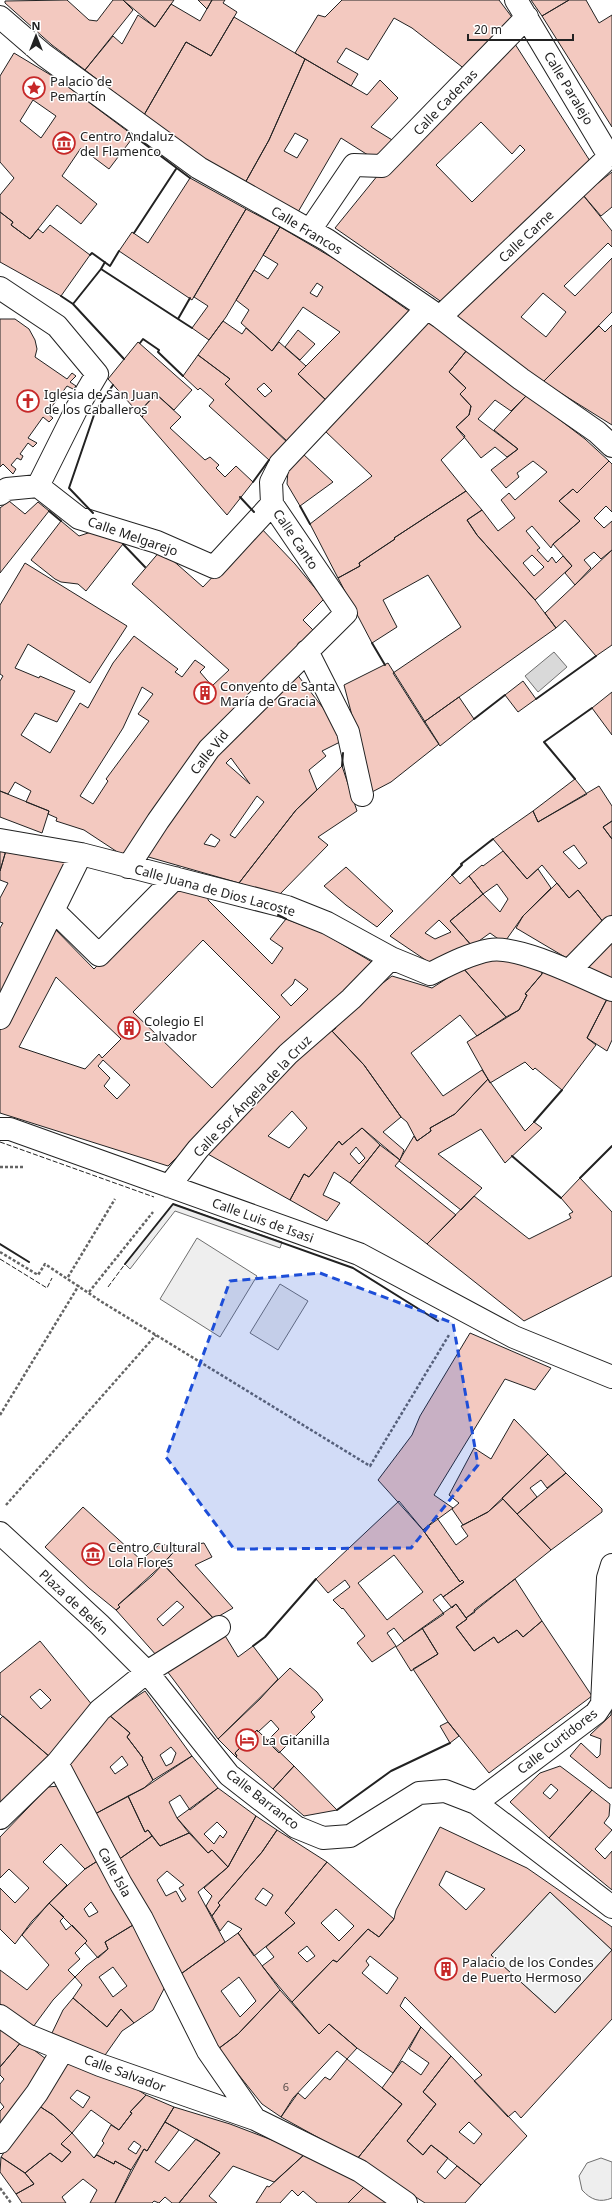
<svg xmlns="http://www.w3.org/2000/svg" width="612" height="2203" viewBox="0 0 612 2203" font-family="'Noto Sans',sans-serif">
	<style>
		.green { fill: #eee; stroke: #6f6f6f }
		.water { fill: #d9d9d9; stroke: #6f6f6f }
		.building { fill: #f3c9c0; stroke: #222; fill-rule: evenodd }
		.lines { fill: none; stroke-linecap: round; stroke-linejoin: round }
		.street-casing { stroke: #222; stroke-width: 24 }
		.path { stroke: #646464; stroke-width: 2.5; stroke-dasharray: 3 2; stroke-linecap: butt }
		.street { stroke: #fff; stroke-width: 22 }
		.fence { stroke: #222; stroke-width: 1; stroke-dasharray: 5 2; stroke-linecap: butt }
		.wall { stroke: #222; stroke-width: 2 }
		.marked { fill: #1d4ed8; fill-opacity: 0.2; stroke: #1d4ed8; stroke-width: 3; stroke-dasharray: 8 5; stroke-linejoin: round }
		.labels { text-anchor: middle; stroke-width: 3; stroke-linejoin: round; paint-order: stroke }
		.number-label { font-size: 11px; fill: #564c4a }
		.poi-label { font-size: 13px; fill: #222; stroke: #fff; text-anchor: start }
		.street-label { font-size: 13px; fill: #222; stroke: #fff }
	</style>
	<rect width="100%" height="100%" fill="#fff"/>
	<!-- green -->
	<path class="green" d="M173,1204L282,1242L280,1248L175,1211L130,1269L125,1264Z
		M197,1238L257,1276L220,1337L160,1299Z
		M280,1284L308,1301L278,1350L250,1333Z
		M550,1892L612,1950L555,2013L491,1955Z
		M601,2158L612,2162V2198C600,2203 591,2200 582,2190L579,2176L587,2163Z"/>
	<!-- water -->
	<path class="water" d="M554,652L567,667L538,692L525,676Z"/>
	<!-- building -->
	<path class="building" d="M67,0L89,20L97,21L113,0H123L133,10L85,70L52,45L5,3V1Z
		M123,0H174L155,27Z
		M198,0H212L207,9Z
		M212,0H225L223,3L237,12L211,56L186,42L144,115L85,70L113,36L122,44L138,15L155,27L171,4L200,21Z
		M342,0H499L514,20L466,70L412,28L394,18L368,60L346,48L337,62L358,74L351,86L295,53L318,15L325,17Z
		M531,0H569L542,16Z
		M569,0H586L599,23L612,15V127L542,16Z
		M234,17L305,59L269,140L245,183L206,161L144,115L186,42L211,56Z
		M515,44L590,161L446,305L335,228L378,175ZM481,122L512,154L520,145L525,150L472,202L436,165Z
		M14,53L59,80L134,136L109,169L81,148L62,176L97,204L81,224L57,205L30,239L11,225L13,222L0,212V195L14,178L0,162V76ZM33,100L56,116L41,138L20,121Z
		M305,59L367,95L380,80L398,98L371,127L397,143L379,162L341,138L298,212L245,183L269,140ZM295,133L308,140L297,158L284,151Z
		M612,172V207L601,216L583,195Z
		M190,178L246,209L192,300L119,251L132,232L148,243Z
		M583,195L612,231V247L608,243L564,286L575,296L612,258V312L543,382L451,314ZM543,293L566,312L546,337L521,317Z
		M246,209L280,227L226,317L209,340L192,328L208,306L194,297Z
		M0,212L13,222L11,225L30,239L38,229L43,233L50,225L90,255L61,296L0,262Z
		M280,227L338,261L409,311L327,401L298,374L340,332L303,307L272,351L241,323L249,310L236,300L254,270L268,279L278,264L263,255ZM317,283L323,287L317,297L310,293Z
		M0,319H15L29,329L35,340L37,349L35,357L67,379L72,373L76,376L70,382L76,386L73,389L67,386L47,413L53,418L49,422L43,417L28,438L37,443L33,447L28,443L20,454L23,456L21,460L17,458L11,465L16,469L13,474L3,464L0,467Z
		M427,319L467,350L449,372L466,388L460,394L471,406L469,415L456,427L465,436L464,438L441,460L466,491L394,538L395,539L359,563L360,566L338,578L310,524L372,476L324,430Z
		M223,321L242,334L246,328L272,351L279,342L306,366L298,374L327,401L288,443L225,384L230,379L198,355ZM264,383L272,391L265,397L257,389Z
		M612,325V425L543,382L599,326L605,332Z
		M298,330L315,344L300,360L285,347Z
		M138,342L192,390L174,410L156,394L140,411L144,414L142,417L108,379Z
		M467,350L527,395L511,411L495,400L478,419L518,449L507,457L495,447L481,458L456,427L469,415L471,406L460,394L466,388L449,372Z
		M198,355L230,379L225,384L287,441L269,460L209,406L214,400L200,388L198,390L183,376Z
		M156,394L181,417L170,428L205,460L210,457L219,465L216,468L225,477L236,466L253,482L227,515L142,417L144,414L140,411Z
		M527,395L585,439L609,461L577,493L573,489L559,501L580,521L553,544L551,548L532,526L526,531L540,548L537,550L548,562L552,557L556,563L563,556L572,566L535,600L477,535L467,520L482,510L498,531L515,518L501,500L509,493L515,500L547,472L533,461L517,473L519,477L506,488L491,470L518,449L494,430ZM532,555L544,567L534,576L523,563Z
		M303,454L333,482L300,506L287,484L288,470Z
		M609,461L612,464V512L606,506L594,518L604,528L612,521V550L601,559L594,552L584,560L591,568L575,585L565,573L572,566L553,544L580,521L559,501L573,489L577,493Z
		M466,491L482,510L467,520L477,535L535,600L556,628L424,722L393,673L461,627L428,575L383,600L397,627L372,643L338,578L360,566L359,563L395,539L394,538Z
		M9,501L25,514L38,502L49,511L0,573V508Z
		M61,521L79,536L94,531L110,532L123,544L86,591L78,584L61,582L55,579L31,560Z
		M260,527L295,564L324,599L303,620L317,634L125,857L84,830L56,821L57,818L48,814L49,811L26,802L31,791L15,782L8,794L0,791V681L3,676L0,674V605L25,563L127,626L90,683L28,644L15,668L39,678L40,676L75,691L57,722L35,713L21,735L50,753L80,703L88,708L113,663L134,636L178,669L175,672L182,677L195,660L205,667L200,672L212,686L229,670L132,584L161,550L203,587ZM142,687L153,694L138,714L149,721L106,779L108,781L93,804L80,796L123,728Z
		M612,550V645L596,656L565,620L556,628L545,613Z
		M388,663L439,744L391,782L372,792L344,685Z
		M296,673L330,717L342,741L322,751L326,756L309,770L317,790L296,810L239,883L145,856L214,753ZM231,758L250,784L226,763ZM257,796L264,802L235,838L230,835ZM211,834L220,840L215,847L204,844Z
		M523,681L536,699L518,712L505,695Z
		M612,692V735L592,708Z
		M459,697L474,719L440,746L424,722Z
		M342,766L357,811L318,837L328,845L278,896L239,883L296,810Z
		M575,779L587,794L538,822L533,811Z
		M599,786L612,806V821L603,827L612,839V916L604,923L578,890L569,898L542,865L527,879L493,839L533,811L538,822ZM574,845L587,863L579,869L563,852Z
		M0,791L49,811L42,833L0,817Z
		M612,821V839L603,827Z
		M0,846L7,847L0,871Z
		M7,847L70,860L0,1005V928L3,923L0,922V898L8,883L0,880V871Z
		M503,851L527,879L538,869L551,888L523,916L504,943L490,933L472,946L450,921L483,894L469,876L482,865L483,866ZM497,884L508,899L500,912L483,894Z
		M346,867L393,911L377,927L346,905L324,886Z
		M452,875L460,884L469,876L483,894L450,921L472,946L430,963L390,936ZM439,920L451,932L435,939L425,933Z
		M557,883L569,898L578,890L604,923L570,960L516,928L523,916Z
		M175,886L209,894L208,900L272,964L283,948L270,939L286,919L323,933L372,962L168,1166L0,1113V1030L53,927L94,969ZM203,940L280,1017L212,1088L133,1012ZM56,977L121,1039L102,1058L99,1054L85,1069L19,1047ZM295,979L308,989L291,1006L281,995L293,984ZM103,1060L130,1085L117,1099L104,1086L110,1078L98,1066Z
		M612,935V982L584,966Z
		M498,958L542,971V974L525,994L527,995L519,1010L506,1017L463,968Z
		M463,968L506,1017L477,1036L460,1015L411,1053L443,1096L482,1070L488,1079L455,1114L430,1128L431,1131L417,1141L407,1122L401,1117L364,1065L332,1031L336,1028L332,1022L392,976L432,988Z
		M542,971L607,999L587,1038L596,1045L562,1090L535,1068L533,1070L525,1062L490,1083L467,1042L519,1010L527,995L525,994L542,974Z
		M607,999L612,1001V1040L607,1051L587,1038Z
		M332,1022L336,1028L332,1031L364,1065L401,1117L383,1132L404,1150L400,1160L362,1128L342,1145L339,1141L309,1177L304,1174L290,1200L206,1153ZM292,1111L307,1128L289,1148L268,1136Z
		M488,1079L525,1131L534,1122L542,1128L505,1163L481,1129L438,1154L482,1188L461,1210L399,1161L414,1136L417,1141L431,1131L430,1128L455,1114Z
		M362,1128L380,1145L350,1183L334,1172L323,1195L340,1203L327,1221L290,1200L304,1174L309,1177L339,1141L342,1145ZM356,1147L365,1158L359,1164L350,1154Z
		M380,1145L400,1160L395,1166L456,1215L427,1244L350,1183Z
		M580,1178L612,1212V1276L524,1321L427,1244L474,1196L529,1239L571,1218L569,1214L573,1212L561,1198Z
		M470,1333L551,1368L535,1390L505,1379L434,1495L453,1508L423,1530L378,1480L412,1435L420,1416Z
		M514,1419L548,1454L488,1512L463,1525L452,1509L459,1503L449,1495L474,1448L491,1459Z
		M548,1454L566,1473L547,1488L541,1480L530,1488L537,1497L517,1514L502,1498Z
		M566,1473L602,1509V1512L551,1550L517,1514Z
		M503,1499L551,1550L466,1618L456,1604L452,1608L443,1597L464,1582L462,1580L460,1582L423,1530L437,1518L456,1545L468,1536L461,1526L463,1525L488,1512Z
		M399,1501L423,1530L460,1582L462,1580L464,1582L443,1597L441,1594L433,1600L444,1614L404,1641L394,1628L387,1633L396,1646L372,1662L357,1643L365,1636L343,1608L342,1609L333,1600L350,1587L345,1580L328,1593L316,1579ZM394,1555L423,1592L387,1620L358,1583Z
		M83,1507L141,1560L160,1544L178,1547L152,1576L118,1605L120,1607L116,1610L89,1588L45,1547Z
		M204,1543L212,1557L195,1565L233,1608L214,1619L163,1564L178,1547Z
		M163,1564L214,1619L157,1656L116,1610L120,1607L118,1605ZM177,1601L184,1607L163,1626L157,1619Z
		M515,1579L542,1621L523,1637L517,1630L498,1643L494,1637L474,1651L456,1627L467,1619L466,1618L475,1612L474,1610Z
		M456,1604L467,1619L456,1627L474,1651L494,1637L498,1643L517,1630L523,1637L542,1621L592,1696L489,1773L448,1722L413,1669L438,1654L422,1628Z
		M422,1628L438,1654L411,1671L396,1647Z
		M224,1634L238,1657L253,1646L278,1679L260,1699L218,1739L167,1671Z
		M40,1641L93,1706L50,1757L0,1714V1673ZM40,1689L51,1700L41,1709L30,1697Z
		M290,1668L317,1692L323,1700L311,1712L315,1717L279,1753L267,1741L279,1729L271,1720L258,1732L257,1730L235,1753L237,1756L236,1757L218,1739Z
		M145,1691L192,1756L153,1780L142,1759L143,1758L127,1737L130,1733L109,1715ZM171,1747L176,1753L172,1763L166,1766L160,1755Z
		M612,1696V1788H609L570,1756L581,1743L597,1758L600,1755L601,1739L590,1735L611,1715Z
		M109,1715L130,1733L127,1737L143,1758L142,1759L153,1780L144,1788L95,1814L69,1764L85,1747ZM122,1756L128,1765L115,1774L110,1767Z
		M3,1716L50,1757L0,1809V1719Z
		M448,1722L459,1736L450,1743L440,1726Z
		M257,1730L294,1766L273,1789L236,1757L237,1756L235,1753Z
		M192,1756L218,1788L190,1810L180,1795L169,1802L177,1818L189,1833L160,1846L148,1830L145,1832L128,1796L144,1788Z
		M294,1766L337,1810L304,1816L273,1789Z
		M560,1766L592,1790L549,1838L510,1802L540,1773ZM551,1784L558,1790L550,1799L543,1793Z
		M59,1786L99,1860L85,1869L61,1844L43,1862L67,1885L32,1921L15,1944L0,1929V1888L15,1903L29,1888L9,1869L0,1878V1837L48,1787Z
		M218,1788L256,1816L228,1867L212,1850L208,1853L177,1818ZM217,1822L227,1832L223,1838L220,1835L214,1844L204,1834Z
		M592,1790L610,1804L609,1816L604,1823L612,1830L595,1849L605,1859L612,1851V1890L549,1838Z
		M128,1796L145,1832L148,1830L152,1836L118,1860L95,1814Z
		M256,1816L277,1830L262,1852L218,1903L220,1905L212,1916L206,1906L212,1896L204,1888L228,1867Z
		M440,1827L527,1868L612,1927V2019L521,2118L515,2111L508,2117L474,2081L482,2075L405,1997L400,2006L421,2027L393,2073L357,2048L329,2024L319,2034L292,2002L333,1960L337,1962L368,1929L379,1937L394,1919L396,1910ZM446,1871L485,1889L466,1910L439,1885ZM550,1892L612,1950L555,2013L491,1955ZM370,1956L398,1978L387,1994L362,1973L369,1965L366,1961Z
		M277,1830L327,1862L285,1913L295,1923L254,1956L238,1933L242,1929L228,1921L220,1931L212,1916L220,1905L218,1903L262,1852ZM263,1888L273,1895L266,1906L255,1899Z
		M189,1833L208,1853L212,1850L228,1867L198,1892L225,1942L178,1976L118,1860L152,1836L160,1846ZM167,1871L184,1885L179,1888L186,1899L182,1902L176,1891L166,1896L157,1880Z
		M99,1860L133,1925L105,1942L108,1949L98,1958L85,1943L87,1941L49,1903L85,1869ZM91,1902L98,1912L89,1917L84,1909Z
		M327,1862L394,1919L379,1937L368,1929L337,1962L333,1960L292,2002L262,1966L274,1957L266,1947L295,1923L285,1913ZM336,1909L354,1926L339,1941L321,1923ZM307,1946L315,1956L307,1962L298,1953Z
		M49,1903L64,1917L60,1921L66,1930L72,1925L87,1941L75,1953L80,1959L68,1970L75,1977L53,2000L33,2027L0,2004V1970L27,1990L49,1965L22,1935Z
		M138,1922L168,1981L153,2010L134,2023L121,2009L107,2027L73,1998L82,1985L75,1977L86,1966L108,1949L105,1942ZM113,1967L127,1986L113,1997L99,1977Z
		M238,1933L280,1990L238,2034L218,2049L178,1976ZM239,1977L256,2001L240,2017L221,1991Z
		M280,1990L319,2034L329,2024L357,2048L347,2059L337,2051L293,2098L281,2117L262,2104L218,2049L238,2034Z
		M73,1998L107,2027L121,2009L134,2023L122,2031L103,2058L51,2035L63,2010Z
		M0,2025L22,2041L0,2067Z
		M421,2027L451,2056L423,2092L436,2104L407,2141L423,2155L431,2145L448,2158L437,2172L445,2179L457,2166L481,2185L465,2203H425L357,2159L402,2104L382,2088L402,2061L421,2075L429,2063L409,2049Z
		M22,2041L50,2062L0,2129V2111L4,2107L0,2102V2084L4,2079L0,2075V2067Z
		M451,2056L527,2136L481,2185L431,2145L423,2155L407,2141L436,2104L423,2092ZM469,2122L482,2134L474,2144L459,2132Z
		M66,2058L122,2080L146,2095L130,2112L132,2113L119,2130L91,2110L72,2133L53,2115L36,2104ZM77,2090L90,2097L83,2108L70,2098Z
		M347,2059L402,2104L357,2159L281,2117L298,2093L305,2099L325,2077L330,2080Z
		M146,2095L174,2107L147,2151L144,2149L131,2170L115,2161L114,2164L97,2155L94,2158L104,2143L102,2141L111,2125L119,2130L132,2113L130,2112ZM134,2141L141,2146L136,2154L128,2149Z
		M36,2104L53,2115L72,2133L61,2144L71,2152L62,2162L50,2153L25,2173L1,2157Z
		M174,2107L230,2124L306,2153L274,2182L233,2166L209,2196L217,2203H179L220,2153L165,2122Z
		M165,2122L179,2130L155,2162L169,2171L196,2139L220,2153L179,2203H172L165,2197L159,2203L154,2201L152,2203H115L144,2149L147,2151Z
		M72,2133L94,2158L97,2155L114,2164L115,2161L131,2170L115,2203H90L97,2190L83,2179L62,2197L66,2203H22L16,2194L34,2184L25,2173L50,2153L62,2162L71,2152L61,2144Z
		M306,2153L365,2186L348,2203H317L303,2191L298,2196L292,2190L280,2203H256L267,2186L269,2187Z
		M1,2157L25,2173L34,2184L16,2194L0,2172Z
		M365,2186L389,2203H348Z"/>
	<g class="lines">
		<!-- street casing -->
		<g class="street-casing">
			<path id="street" d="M516,0L609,156
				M0,17L44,55L199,168L327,240L440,317L521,379L597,432L612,446
				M310,230L354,165L382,166L527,17
				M0,288L57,326L97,374L77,408L38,486
				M440,317L612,154
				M0,494L7,489L38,486L79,518L157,542L214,567L272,504
				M307,651L348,732L362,795
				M0,840L81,854L287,907L327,923L391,958L430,974C450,964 469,954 490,950C519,945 584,978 612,990
				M128,867L158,821L209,749L346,613L272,504L271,482L280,464L427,308
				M54,911L99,955L175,878
				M569,971L612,927
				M0,1018L81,854
				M0,1129H10L359,1254L514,1337L612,1377
				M169,1186L198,1149L288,1054L351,999L391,958
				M0,1533L99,1624L147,1672L229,1775L296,1827L323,1838L350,1836L419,1793L445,1791L476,1803L612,1907
				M57,1763L121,1884L142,1919L208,2051L255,2119
				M476,1803L596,1713L602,1704L608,1578L612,1565
				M0,1818L57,1763L100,1710L147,1672L219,1627
				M0,2016L27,2035L100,2065L255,2119L360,2171L406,2203
				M0,2142L37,2093L63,2050"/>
		</g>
		<!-- path -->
		<path class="path" d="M0,1167H23
			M0,1252L38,1275L45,1264L102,1302L370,1466L449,1335
			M68,1277L115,1199
			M89,1292L153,1212
			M0,1415L79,1285
			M6,1505L156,1335
			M0,2188L11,2203"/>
		<!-- street -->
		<use href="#street" class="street"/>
		<!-- fence -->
		<path class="fence" d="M0,1142L154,1197
			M0,1259L47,1288L52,1278
			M108,1287L125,1264"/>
		<!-- wall -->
		<path class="wall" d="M134,136L190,178
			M134,233L176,169
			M90,255L92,253L110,266L119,251
			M105,262L101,269L178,319
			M61,296L73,304L124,359
			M190,298L178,319L192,328
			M73,304L101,269
			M140,343L143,339L159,350L158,352L183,376
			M253,482L269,460
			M240,497L254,512
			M300,506L310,524
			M49,511L61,521
			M93,513L69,488L95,412L113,385
			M123,544L145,567
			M372,643L385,665
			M536,699L596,656
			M474,719L505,695
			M342,766L343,753
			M575,779L544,742L592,708
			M452,875L462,865L461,864L493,839
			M278,915L286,919
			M534,1122L562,1090
			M512,1156L561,1198
			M580,1178L612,1146
			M0,1244L29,1262
			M125,1264L173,1204L353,1268L438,1321
			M253,1646L265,1637L316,1579
			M337,1810L391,1771L450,1743"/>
	</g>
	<!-- marked area -->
	<path class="marked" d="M320,1273L453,1323L478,1465L411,1548L234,1549L166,1457L230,1281Z"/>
	<!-- icons -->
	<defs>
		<g id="sight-ring" transform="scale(1.15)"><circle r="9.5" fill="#fff" stroke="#c62828" stroke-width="1.5"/><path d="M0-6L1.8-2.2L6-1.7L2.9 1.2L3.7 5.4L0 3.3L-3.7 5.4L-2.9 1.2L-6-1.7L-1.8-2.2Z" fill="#c62828"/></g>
		<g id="museum-ring" transform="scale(1.15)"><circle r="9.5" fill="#fff" stroke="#c62828" stroke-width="1.5"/><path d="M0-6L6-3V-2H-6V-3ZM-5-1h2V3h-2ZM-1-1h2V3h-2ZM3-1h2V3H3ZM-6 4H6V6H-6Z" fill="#c62828"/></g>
		<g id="church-ring" transform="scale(1.15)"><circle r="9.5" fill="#fff" stroke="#c62828" stroke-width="1.5"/><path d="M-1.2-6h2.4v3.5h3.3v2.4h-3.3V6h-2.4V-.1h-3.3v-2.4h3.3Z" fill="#c62828"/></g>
		<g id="building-ring" transform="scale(1.15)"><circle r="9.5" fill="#fff" stroke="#c62828" stroke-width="1.5"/><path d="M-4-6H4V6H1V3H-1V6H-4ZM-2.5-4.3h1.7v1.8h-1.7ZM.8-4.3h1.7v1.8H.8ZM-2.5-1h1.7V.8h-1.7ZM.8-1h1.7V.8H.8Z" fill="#c62828"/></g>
		<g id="hotel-ring" transform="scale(1.15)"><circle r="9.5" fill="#fff" stroke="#c62828" stroke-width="1.5"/><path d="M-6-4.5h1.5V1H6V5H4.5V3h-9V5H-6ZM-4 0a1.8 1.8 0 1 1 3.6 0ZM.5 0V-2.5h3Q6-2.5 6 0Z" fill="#c62828"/></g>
	</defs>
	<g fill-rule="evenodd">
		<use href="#sight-ring" x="34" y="88"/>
		<use href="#museum-ring" x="64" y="143"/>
		<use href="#church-ring" x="28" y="401"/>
		<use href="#building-ring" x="205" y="693"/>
		<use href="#building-ring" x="129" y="1028"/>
		<use href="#museum-ring" x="93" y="1554"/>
		<use href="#hotel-ring" x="247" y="1740"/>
		<use href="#building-ring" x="446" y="1969"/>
	</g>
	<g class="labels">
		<!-- number labels -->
		<g class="number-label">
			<text x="286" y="2091">6</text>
		</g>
		<!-- poi labels -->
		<g class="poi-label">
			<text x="50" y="86">Palacio de<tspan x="50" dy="15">Pemartín</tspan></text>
			<text x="80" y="141">Centro Andaluz<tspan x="80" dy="15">del Flamenco</tspan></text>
			<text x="44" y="399">Iglesia de San Juan<tspan x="44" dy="15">de los Caballeros</tspan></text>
			<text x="220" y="691">Convento de Santa<tspan x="220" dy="15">María de Gracia</tspan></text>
			<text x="144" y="1026">Colegio El<tspan x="144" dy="15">Salvador</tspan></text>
			<text x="108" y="1552">Centro Cultural<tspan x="108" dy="15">Lola Flores</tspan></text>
			<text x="262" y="1745">La Gitanilla</text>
			<text x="462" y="1967">Palacio de los Condes<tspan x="462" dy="15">de Puerto Hermoso</tspan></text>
		</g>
		<!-- street labels -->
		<g class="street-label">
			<text transform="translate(569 88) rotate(59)" y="5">Calle Paralejo</text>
			<text transform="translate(445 102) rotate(-46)" y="5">Calle Cadenas</text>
			<text transform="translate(307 230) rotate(31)" y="5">Calle Francos</text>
			<text transform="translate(526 236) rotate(-43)" y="5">Calle Carne</text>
			<text transform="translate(133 536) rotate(19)" y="5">Calle Melgarejo</text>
			<text transform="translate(296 539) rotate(56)" y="5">Calle Canto</text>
			<text transform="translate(209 752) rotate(-51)" y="5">Calle Vid</text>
			<text transform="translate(215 890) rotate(15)" y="5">Calle Juana de Dios Lacoste</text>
			<text transform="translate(252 1096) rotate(-46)" y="5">Calle Sor Ángela de la Cruz</text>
			<text transform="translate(263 1220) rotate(20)" y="5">Calle Luis de Isasi</text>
			<text transform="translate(74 1602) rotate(43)" y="5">Plaza de Belén</text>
			<text transform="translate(557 1741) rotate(-38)" y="5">Calle Curtidores</text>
			<text transform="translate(263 1799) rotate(38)" y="5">Calle Barranco</text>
			<text transform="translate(115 1872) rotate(61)" y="5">Calle Isla</text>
			<text transform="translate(125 2073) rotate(20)" y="5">Calle Salvador</text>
		</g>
	</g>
	<!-- north arrow -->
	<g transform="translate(36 36)" stroke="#ffffff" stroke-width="3" paint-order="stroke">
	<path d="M0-3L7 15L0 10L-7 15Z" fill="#222222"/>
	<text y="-6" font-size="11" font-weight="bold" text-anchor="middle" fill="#222222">N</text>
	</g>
	<!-- scale -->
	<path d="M468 34v6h105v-6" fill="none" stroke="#222222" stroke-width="2"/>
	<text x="474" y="34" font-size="12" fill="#222222" stroke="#ffffff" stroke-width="3" paint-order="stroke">20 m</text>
</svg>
